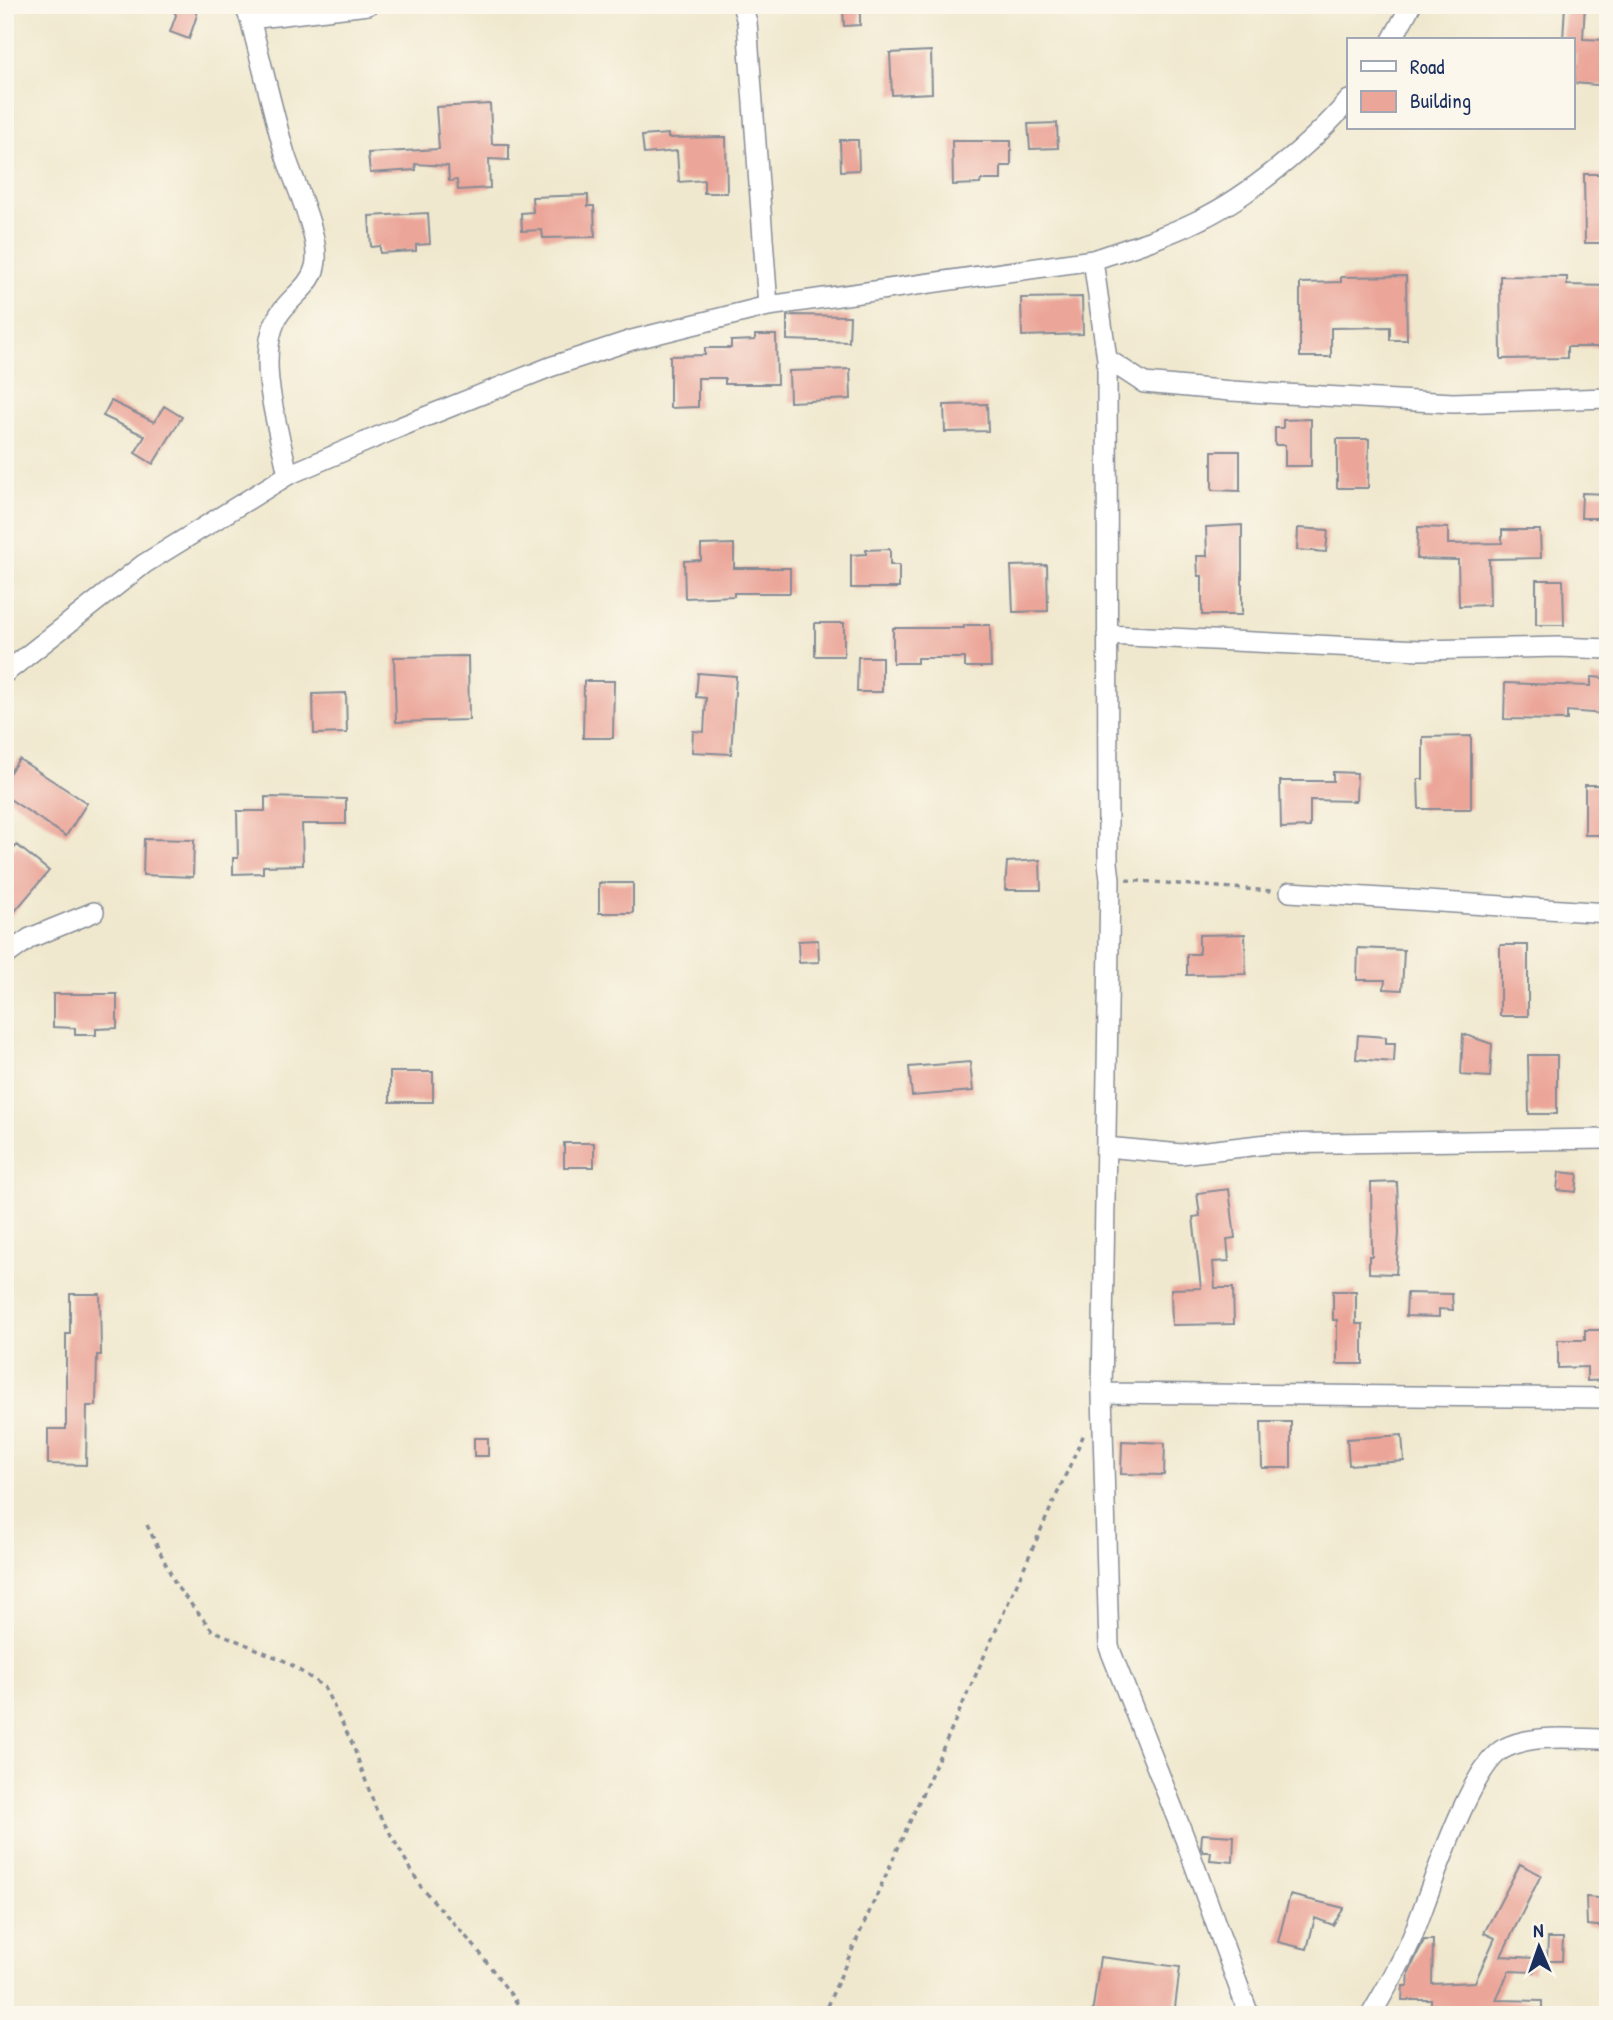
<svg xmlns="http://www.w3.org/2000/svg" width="1613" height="2020" viewBox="0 0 1613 2020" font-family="'Patrick Hand',sans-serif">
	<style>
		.building { fill: #eba699 }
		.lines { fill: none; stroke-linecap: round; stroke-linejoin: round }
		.minor-casing { stroke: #868c96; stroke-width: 22 }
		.path { stroke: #868c96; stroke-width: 3.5; stroke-dasharray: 5 5; stroke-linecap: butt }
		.minor { stroke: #fff; stroke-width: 19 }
	</style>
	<rect width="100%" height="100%" fill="#fbf7ec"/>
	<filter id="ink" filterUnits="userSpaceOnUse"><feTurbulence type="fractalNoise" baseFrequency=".0143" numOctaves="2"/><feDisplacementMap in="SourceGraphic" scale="14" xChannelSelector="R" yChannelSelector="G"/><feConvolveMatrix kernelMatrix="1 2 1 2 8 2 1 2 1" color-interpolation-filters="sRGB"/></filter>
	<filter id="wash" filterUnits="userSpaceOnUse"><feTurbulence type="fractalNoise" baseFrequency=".00686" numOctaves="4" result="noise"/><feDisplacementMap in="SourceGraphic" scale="28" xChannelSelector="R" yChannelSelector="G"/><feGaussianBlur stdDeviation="1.57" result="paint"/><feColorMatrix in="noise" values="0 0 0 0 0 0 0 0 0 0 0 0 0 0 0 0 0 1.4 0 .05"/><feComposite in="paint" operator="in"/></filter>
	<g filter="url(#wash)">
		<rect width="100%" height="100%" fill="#f0e8ce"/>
		<g id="blocks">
			<!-- building -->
			<path class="building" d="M171,5H192L197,15L189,39L170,32L176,15Z
				M1565,5H1585L1583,39L1608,40V86L1574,83L1576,52H1573V40H1563Z
				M843,9H860V25L844,26Z
				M931,51L932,93L892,95L890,53Z
				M490,104L492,144H509V160L489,159L490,188L458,190L457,180L449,181L448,166L415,164L416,170L370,173L368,153L439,149L436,107Z
				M1057,123L1058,148L1030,149L1028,124Z
				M668,134V138L726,137L727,193H704V180L679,182L677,151L644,154L642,136Z
				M840,140H858L859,170L841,171Z
				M952,141H1011V166H1001V180H981L980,184L953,185Z
				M1584,174H1608V243H1585Z
				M588,195V206H594L595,237L543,238L542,230L522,231L521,213L533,212L532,197Z
				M428,213L430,244L416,245V251L380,253V246L371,247L369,216Z
				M1406,276L1407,340H1390V327L1331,328V357H1300V283L1341,282V277Z
				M1500,276L1567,277V285L1608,286L1607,347H1567V358L1501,359Z
				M1082,297L1083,334L1022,336L1021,298Z
				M794,315L850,316L849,342L787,340V316Z
				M755,335H776L777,384H725V378H698V407L670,408V356L705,355V348H731V341L755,340Z
				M850,369L851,399L790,402L789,371Z
				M111,401L154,422L164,406L182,417L153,464L135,453L145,436L103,416Z
				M987,404L988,431L945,432L944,405Z
				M1311,419V466H1285V445H1275V428H1283V420Z
				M1337,439H1369L1368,488H1337Z
				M1212,451H1240V491L1212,490Z
				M1582,493L1608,494V518H1581Z
				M1242,525V615H1202V576H1198L1197,556H1207L1206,527Z
				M1418,527L1448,528V544L1502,543V530H1540L1541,558L1489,559L1490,605L1459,606L1458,560L1417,559Z
				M1298,528L1328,530L1326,552L1297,550Z
				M734,544V568H790V593H734V596L685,598L684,561L701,560V545Z
				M890,549V565H899V588H851V555L866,554V550Z
				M1047,565L1048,611L1013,612L1011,566Z
				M1536,580H1563L1564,625H1536Z
				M815,623H844V656H815Z
				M964,625H990L991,667H965V658H917V663H893V628H964Z
				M468,656L469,720L396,722L394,657Z
				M858,657H882V692H857Z
				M698,673L736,676L731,754L692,752L693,731L704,732L706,698L696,697Z
				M1591,677L1606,678L1605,683H1608V709L1604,708V714L1567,711V720L1504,719L1505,683L1591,686Z
				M584,681H614L613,738H583Z
				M346,693L347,733L314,734L313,694Z
				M1471,736V809H1419L1418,779H1423V737Z
				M19,759L87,803L66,836L5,796V779Z
				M1333,772L1357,773L1356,801L1310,800V827L1281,828L1280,781H1333Z
				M1585,785H1608V835H1585Z
				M265,797L346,799V824H302L303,865L263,866V873L233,874V858H238L237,811H265Z
				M144,839L194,840L193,877L143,875Z
				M17,845L49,871L5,923V859Z
				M1040,860L1041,890H1005L1007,862Z
				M599,883H633V913H599Z
				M1245,934L1246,974L1187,975V954H1199V935Z
				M818,940L819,962L799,963L798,941Z
				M1500,945H1528V1016H1500Z
				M1358,948L1404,950L1402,990L1384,989L1385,980H1357Z
				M53,994H117V1028L96,1029V1035H75V1028L53,1027Z
				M1463,1034L1492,1044L1490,1077L1461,1075Z
				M1358,1035L1386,1037V1043H1395L1394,1062L1356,1059Z
				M1528,1055H1557V1114H1529Z
				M970,1062L973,1091L912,1096L909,1067Z
				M390,1072H433V1102H390Z
				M564,1143H594V1167H564Z
				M1559,1172L1578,1174L1576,1192L1557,1190Z
				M1397,1182L1399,1233L1396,1274L1369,1273V1256H1372L1371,1183Z
				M1229,1189L1235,1238L1227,1239L1229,1261L1213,1262L1215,1288H1233L1234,1324L1172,1325L1171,1289L1201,1288L1193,1217L1200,1216L1197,1193Z
				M1333,1291H1356V1324H1363V1364H1337V1320H1333Z
				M1407,1293L1452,1294L1453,1310L1439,1309V1317L1406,1316Z
				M70,1294H100L101,1355H97L96,1406H87L86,1465L48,1464V1429H66V1334H70Z
				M1585,1330H1608V1380L1587,1381V1367L1558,1368V1340H1585Z
				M1261,1422H1291V1468H1262Z
				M1402,1435L1404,1461L1349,1465L1347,1439Z
				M474,1438H488V1456H474Z
				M1122,1441L1165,1443L1164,1475L1121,1474Z
				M1202,1834L1234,1836L1233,1862L1210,1860L1211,1852H1203L1201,1848Z
				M1520,1864L1541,1875L1501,1956L1534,1958V1972L1509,1971L1496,2000L1542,2001V2015H1431V2000H1402L1403,1986H1408L1409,1972L1424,1940H1433L1432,1984L1475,1982L1495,1938L1484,1933Z
				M1290,1895L1344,1908L1333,1925L1315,1918L1307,1949L1278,1942Z
				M1586,1897L1608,1899V1927L1587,1925Z
				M1548,1938H1563L1562,1961H1547Z
				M1100,1957L1180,1967L1174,2015H1092Z"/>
		</g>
	</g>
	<g filter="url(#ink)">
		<use href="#blocks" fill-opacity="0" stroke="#868c96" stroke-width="2"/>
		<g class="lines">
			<!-- minor casing -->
			<g class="minor-casing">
				<path id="minor" d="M244,5L250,19C262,64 272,109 285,154C294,183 322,239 315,267C310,288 287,299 277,318C255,361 279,429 288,475
					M742,5L747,22L768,306
					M250,19L368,5
					M1392,40L1411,5
					M1093,260L1107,359L1108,863L1110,879L1102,1393L1109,1647L1185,1839L1249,2015
					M1107,359L1144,383L1231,391L1453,403L1608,398
					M1107,635L1420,650L1558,647L1608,649
					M5,673L144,564L288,475L400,427L550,367L632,340L768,306L1093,260C1129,248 1165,237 1199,220C1248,197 1314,142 1349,100
					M1290,892L1608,913
					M5,956L30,938L94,912
					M1106,1147L1181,1154L1268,1144L1608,1139
					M1102,1393L1608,1398
					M1371,2015C1385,1990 1400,1966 1411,1940C1428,1899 1468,1769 1503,1749C1532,1733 1575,1739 1608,1739"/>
			</g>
			<!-- path -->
			<path class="path" d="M1126,880L1272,891
				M147,1525L177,1587L212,1630L287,1662L324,1687L352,1743L376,1809L421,1887L477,1949L526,2015
				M823,2015L1084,1434"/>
			<!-- minor -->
			<use href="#minor" class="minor"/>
		</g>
	</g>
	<!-- margin -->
	<rect width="1613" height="2020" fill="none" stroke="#fbf7ec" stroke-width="28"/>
	<!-- legend -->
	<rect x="1347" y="38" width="228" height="91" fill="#fbf7ec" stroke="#a1a7b3" stroke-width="2"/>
	<rect x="1361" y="61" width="35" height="10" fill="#ffffff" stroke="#a1a7b3" stroke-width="2"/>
	<text x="1410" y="74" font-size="21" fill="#1b2f5e">Road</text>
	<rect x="1361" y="91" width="35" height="21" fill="#eba699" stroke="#a1a7b3" stroke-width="2"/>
	<text x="1410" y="108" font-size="21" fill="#1b2f5e">Building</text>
	<!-- north arrow -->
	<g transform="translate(1539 1947) rotate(358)" stroke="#fbf7ec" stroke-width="5" paint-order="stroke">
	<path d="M0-5L12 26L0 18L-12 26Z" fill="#1b2f5e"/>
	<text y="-10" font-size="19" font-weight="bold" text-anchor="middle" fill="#1b2f5e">N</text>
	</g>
</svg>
